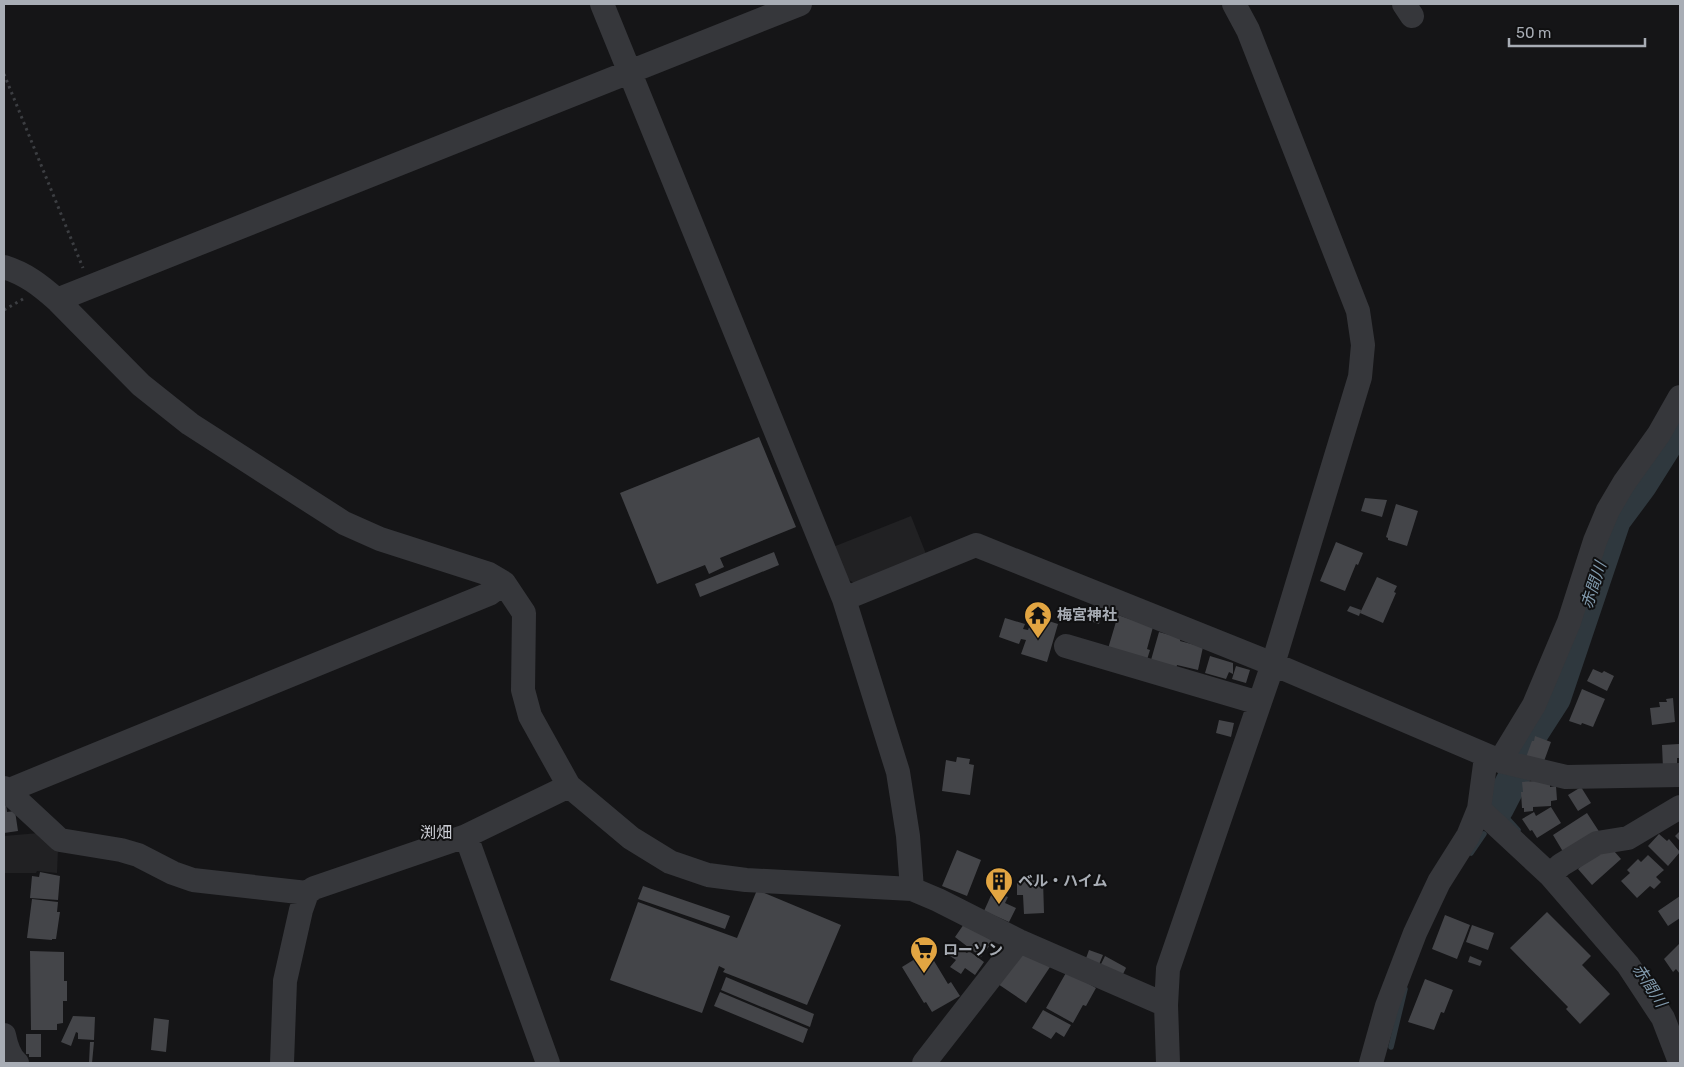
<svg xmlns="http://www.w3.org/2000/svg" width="1684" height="1067" viewBox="0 0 1684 1067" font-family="Rubik,'Noto Sans JP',sans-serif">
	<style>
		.built { fill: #212123 }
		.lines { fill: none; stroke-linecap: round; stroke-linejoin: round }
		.stream { stroke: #2f383e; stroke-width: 5.5 }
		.river { stroke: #2f383e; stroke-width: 32 }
		.building { fill: #444549 }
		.path { stroke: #3c3e42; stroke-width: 3; stroke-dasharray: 2.5 4; stroke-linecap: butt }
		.minor { stroke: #36373b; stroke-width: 24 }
		.labels { text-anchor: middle; stroke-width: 4; stroke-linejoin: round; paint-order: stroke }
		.poi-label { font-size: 15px; font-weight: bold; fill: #a8adb5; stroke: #101011; text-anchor: start }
		.water-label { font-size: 16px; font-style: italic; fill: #829bae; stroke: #101011 }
		.neighbourhood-label { font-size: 16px; fill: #c9cbd2; stroke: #101011 }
	</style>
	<rect width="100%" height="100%" fill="#151517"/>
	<!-- built -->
	<path class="built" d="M911,516L926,554L856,584L847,579L833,547Z
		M39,833L58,849L57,873L37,871L36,873H4V836Z"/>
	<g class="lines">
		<!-- stream -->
		<path class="stream" d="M1498,808L1518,830
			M1471,853L1484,834
			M1391,1047L1405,989"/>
		<!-- river -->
		<path class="river" d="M1522,756L1526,743L1555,698L1615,520L1641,485L1680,423
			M1498,808L1515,775"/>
	</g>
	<!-- building -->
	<path class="building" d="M759,437L796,527L720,558L724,567L709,574L705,565L657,584L620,493Z
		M1365,498L1387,500L1382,517L1361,511Z
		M1396,504L1418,511L1407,546L1388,540V538L1386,537Z
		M1336,542L1363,553L1358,565L1356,564L1345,591L1320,581Z
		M774,552L779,565L700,597L695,584Z
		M1377,577L1397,586L1394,592L1396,593L1383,623L1360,613Z
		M1350,606L1361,610L1359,616L1347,611Z
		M1079,607L1102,614L1099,624L1075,616Z
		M1118,615L1153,627L1147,649L1150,650L1146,663L1107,652Z
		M1033,616L1058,624L1047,662L1021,654L1026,640L1021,639L1019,644L999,637L1005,618L1025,624L1023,629L1028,630Z
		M1159,632L1181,638L1180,641L1203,647L1198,670L1177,665L1176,669L1151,660Z
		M1210,656L1233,663V674L1229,672L1226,679L1205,673Z
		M1236,666L1250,670L1246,683L1232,679Z
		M1593,669L1602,673L1604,671L1614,676L1607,691L1587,681Z
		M1582,689L1605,699L1593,727L1582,723L1581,725L1569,721Z
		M1673,698L1675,722L1652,725L1650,708L1660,707L1659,702H1667L1666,699Z
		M1219,720L1234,723L1231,737L1216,733Z
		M1535,736L1551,742L1543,764L1525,760L1532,741H1534Z
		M1679,744V758H1677V766L1663,768L1662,745Z
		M957,757L970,759L969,764L974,765L970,795L942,791L946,760L956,762Z
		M1550,780V787L1556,786L1557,800L1551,801V806L1533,807V811L1524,812V808H1522L1521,792H1523L1522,782Z
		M1581,787L1591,803L1578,811L1568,795Z
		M4,804H6L7,812L15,811L18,831L4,833Z
		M1551,807L1561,823L1537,838L1532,830L1530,831L1522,819L1534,812L1536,816Z
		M1587,813L1600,833L1565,855L1553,835Z
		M1680,831V841L1675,836Z
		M1659,834L1667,841L1669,839L1680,852L1668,866L1648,846Z
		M1607,843L1621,859L1592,885L1578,869Z
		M957,850L981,860L967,896L942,886Z
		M1648,855L1664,870L1656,877L1661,882L1654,889L1650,886L1637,898L1621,881L1630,873L1627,870L1638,859L1641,862Z
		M40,872L60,876L58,900L30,898L32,876L39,877Z
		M1043,880L1044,913L1024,914L1023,895H1017V881Z
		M643,886L730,916L725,929L638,899Z
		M757,890L841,925L807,1005L723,972L725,969L719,966L702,1013L610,980L638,902L737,938Z
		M993,891L1008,897L1005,903L1016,908L1009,922L984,911Z
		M1680,896V918L1668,926L1658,911Z
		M32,899L58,902L57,912H60L56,939H52V940L27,938Z
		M1547,912L1591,956L1582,965L1610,994L1580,1024L1566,1009L1568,1007L1510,948Z
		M1445,915L1470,925L1457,959L1432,949Z
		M964,924L993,941L981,957L955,937Z
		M1472,925L1494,933L1488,950L1466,942Z
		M1680,943V974L1676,969L1673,972L1664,959Z
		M954,945L967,953L969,951L984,962L975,975L965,968L961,974L950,967L956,960L947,954Z
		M1089,950L1103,955L1098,967L1085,961Z
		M30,951L64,952V981H67V1001H63V1023L57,1024V1030H31Z
		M928,951L948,984L951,982L960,996L932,1012L926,1002L924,1003L902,967Z
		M1024,952L1050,967L1026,1003L998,984Z
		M1105,956L1125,967L1126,968L1120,980L1098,970Z
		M1470,956L1482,961L1480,966L1468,962Z
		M1067,971L1096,988L1086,1006L1083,1005L1073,1023L1046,1008Z
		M726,977L814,1014L810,1027L721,990Z
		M1425,979L1453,990L1444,1013L1441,1012L1434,1030L1408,1022Z
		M720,992L808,1029L803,1043L714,1006Z
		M1043,1010L1071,1025L1064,1037L1056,1032L1051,1039L1032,1028Z
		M73,1016L95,1017L94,1040L78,1039V1033L76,1032L71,1046L61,1042Z
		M154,1018L169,1020L166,1052L151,1050Z
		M26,1034H41V1057H29V1054H26Z
		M90,1042H94L92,1063H89Z"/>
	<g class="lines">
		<!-- path -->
		<path class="path" d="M4,74L83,268
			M4,310L23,299"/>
		<!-- minor -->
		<path class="minor" d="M602,4L844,599L898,772L908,836L912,889
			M1404,4L1412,16
			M4,267C26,274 40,285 57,300L141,385L190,424L344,523L380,539L489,574L504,583L524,613L523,690L530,716L569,786L631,838L670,862L708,875L746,880L912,889L938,900L1019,941L1166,1005
			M57,300L800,4
			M844,599L976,545L1273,664L1500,761L1566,777L1680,775
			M1066,646L1259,703
			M1500,761L1534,705L1569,622L1595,541L1608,510L1624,483L1659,434L1680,397
			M4,788L60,840L121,850L138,855L173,873L193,880L307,893L314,888L466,836L569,786
			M7,791L489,594L504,583
			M1479,809L1550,875L1628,965L1663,1018L1680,1062
			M466,836L548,1063
			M1550,875L1561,865L1597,843L1628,838L1680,807
			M4,1035C6,1045 9,1056 17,1063
			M282,1063L285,981L301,910L307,893
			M924,1063L1019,941
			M1168,1063L1166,1005L1168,969L1273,664L1360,377L1363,345L1358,311L1248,30L1234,4
			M1371,1063L1387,1006L1415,933L1439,882L1468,836L1479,809L1486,757"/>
	</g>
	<!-- icons -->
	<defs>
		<g id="temple-pin" transform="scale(1.4375)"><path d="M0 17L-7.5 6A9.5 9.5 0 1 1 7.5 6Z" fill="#e2a542" stroke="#101011"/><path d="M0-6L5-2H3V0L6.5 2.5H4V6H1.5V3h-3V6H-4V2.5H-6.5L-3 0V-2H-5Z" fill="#111"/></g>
		<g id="building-pin" transform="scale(1.4375)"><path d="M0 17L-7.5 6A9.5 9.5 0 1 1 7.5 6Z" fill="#e2a542" stroke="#101011"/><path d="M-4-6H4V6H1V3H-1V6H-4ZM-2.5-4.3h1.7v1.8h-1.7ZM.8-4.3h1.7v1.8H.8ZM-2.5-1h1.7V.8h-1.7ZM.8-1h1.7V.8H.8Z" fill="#111"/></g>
		<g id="supermarket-pin" transform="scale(1.4375)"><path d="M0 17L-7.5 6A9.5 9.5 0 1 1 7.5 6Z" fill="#e2a542" stroke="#101011"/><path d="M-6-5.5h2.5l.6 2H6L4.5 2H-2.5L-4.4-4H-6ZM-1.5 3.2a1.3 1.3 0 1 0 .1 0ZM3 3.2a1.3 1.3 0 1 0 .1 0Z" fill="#111"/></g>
	</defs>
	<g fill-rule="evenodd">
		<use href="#temple-pin" x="1038" y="615"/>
		<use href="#building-pin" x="999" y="881"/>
		<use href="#supermarket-pin" x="924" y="950"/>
	</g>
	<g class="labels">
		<!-- poi labels -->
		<g class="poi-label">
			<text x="1057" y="620">梅宮神社</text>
			<text x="1018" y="886">ベル・ハイム</text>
			<text x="943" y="955">ローソン</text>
		</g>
		<!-- water labels -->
		<g class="water-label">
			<text transform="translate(1593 585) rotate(-72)" y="6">赤間川</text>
			<text transform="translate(1650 985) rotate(57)" y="6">赤間川</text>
		</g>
		<!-- neighbourhood labels -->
		<g class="neighbourhood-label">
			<text x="436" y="838">渕畑</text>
		</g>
	</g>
	<!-- border -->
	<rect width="1684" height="1067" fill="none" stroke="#a8adb5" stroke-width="10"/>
	<!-- scale -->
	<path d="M1509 38v8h136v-8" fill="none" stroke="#a8adb5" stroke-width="2.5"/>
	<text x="1516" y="38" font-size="15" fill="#a8adb5" stroke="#101011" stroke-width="4" paint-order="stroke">50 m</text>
</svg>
